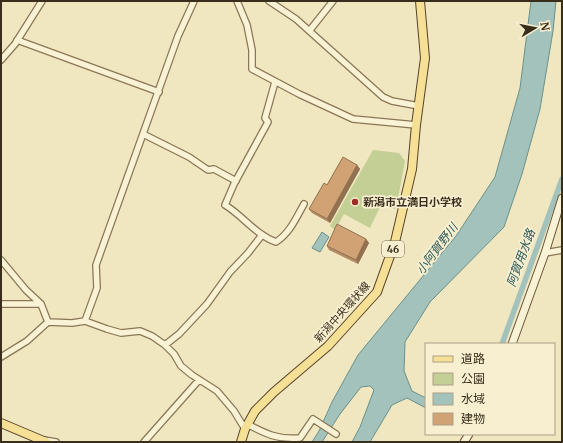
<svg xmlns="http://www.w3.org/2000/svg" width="563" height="443" viewBox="0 0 563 443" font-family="Merriweather,'Noto Sans JP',serif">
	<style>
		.green { fill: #c3cf94 }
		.water { fill: #a3c2bc; stroke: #6a918a }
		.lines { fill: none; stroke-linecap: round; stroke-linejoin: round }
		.canal { stroke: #a3c2bc; stroke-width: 5.5 }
		.street-casing { stroke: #8a7757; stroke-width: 8 }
		.secondary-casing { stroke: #6c573b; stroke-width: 9 }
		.primary-casing { stroke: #58442c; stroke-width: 10 }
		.street { stroke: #faf2d4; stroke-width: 5.5 }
		.secondary { stroke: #faf2d4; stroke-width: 7 }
		.primary { stroke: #f6e096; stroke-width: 8 }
		.wall { fill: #b38b64 }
		.shaded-wall { fill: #927151 }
		.building { fill: #d0a274; stroke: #927151 }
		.poi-dot { fill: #9c2d24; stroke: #f7efd0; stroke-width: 1.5 }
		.labels { text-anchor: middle; stroke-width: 3.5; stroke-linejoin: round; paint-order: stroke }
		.shield { fill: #f7efd0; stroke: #726752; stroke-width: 1 }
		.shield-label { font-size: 10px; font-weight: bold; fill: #392d1c }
		.poi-label { font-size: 11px; font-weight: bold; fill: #392d1c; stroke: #f7efd0; text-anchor: start }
		.street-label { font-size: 11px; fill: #392d1c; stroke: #f7efd0 }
		.water-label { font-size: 12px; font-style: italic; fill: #2b595a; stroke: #f7efd0 }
	</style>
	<rect width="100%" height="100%" fill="#f0e6c0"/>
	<!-- green -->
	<path class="green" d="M373,150L399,153L405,161L396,209L381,205L370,228L344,214L335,230L330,226Z"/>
	<!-- water -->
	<path class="water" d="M531,1H556L553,31L540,109L522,174L504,227L430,302L405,342L404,371L412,391L426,398V408L407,398L392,405L370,442H352L360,427L374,390L370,386L361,387L340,414L322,442H312L319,431L332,402L358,355L456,236L495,177L520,88Z
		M322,232L329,237L320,252L312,248Z"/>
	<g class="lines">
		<!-- canal -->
		<path class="canal" d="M502,344L562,179"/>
		<!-- street casing -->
		<g class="street-casing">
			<path id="street" d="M237,1L247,25L252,50V69L299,94L353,119L416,125
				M269,1L296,19L383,97L392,101L419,106
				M310,30L333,1
				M17,40L159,92
				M1,60L15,44L42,1
				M275,82L265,118L268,122L234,184L225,205C242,215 256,235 276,242C290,233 296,218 304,204
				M143,134L189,157L208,170L214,169L236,181
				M545,253L562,250
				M1,260L26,290L41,304L48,322
				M1,304H41
				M85,321L97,288L96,265L178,36L194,1
				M165,345L179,334L207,304L230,272L248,253L262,235
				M1,357L27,341L48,322L72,323L85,321L107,329L121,333L140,331L152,336L165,345L174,354L181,366L192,375L217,391L234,411L245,429
				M247,424C266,434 278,440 300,438L313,419L336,434
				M44,440L56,442
				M144,442L199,380"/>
		</g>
		<!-- secondary casing -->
		<g class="secondary-casing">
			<path id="secondary" d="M512,344L545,253L562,198
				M464,442L469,434"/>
		</g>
		<!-- primary casing -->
		<g class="primary-casing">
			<path id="primary" d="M1,423L46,442
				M241,442L245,429L255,411L274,392L328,346L377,292L395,242L412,169L416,125L425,58L420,1"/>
		</g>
		<!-- street -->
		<use href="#street" class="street"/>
		<!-- secondary -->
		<use href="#secondary" class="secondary"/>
		<!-- primary -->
		<use href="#primary" class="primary"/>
	</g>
	<!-- wall -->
	<path class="wall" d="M357,165L360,169L330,223L312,213L309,209Z
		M366,239L369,243L358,264L329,250L327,246Z"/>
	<!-- shaded-wall -->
	<path class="shaded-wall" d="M357,165L360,169L330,223L327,219Z
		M366,239L369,243L358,264L356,260Z"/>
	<!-- building -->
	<path class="building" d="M343,157L357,165L327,219L309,209L324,183L327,185Z
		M337,224L366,239L356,260L327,246Z"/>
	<!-- markers -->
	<circle class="poi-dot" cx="355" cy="202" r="4"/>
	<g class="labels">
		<!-- shield labels -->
		<rect class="shield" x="382" y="241" width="22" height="16" rx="3"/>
		<g class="shield-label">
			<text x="393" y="253">46</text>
		</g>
		<!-- poi labels -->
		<g class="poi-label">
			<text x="363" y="206">新潟市立満日小学校</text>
		</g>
		<!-- street labels -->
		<g class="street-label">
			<text transform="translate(342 312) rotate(-48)" y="4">新潟中央環状線</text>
		</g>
		<!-- water labels -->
		<g class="water-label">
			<text transform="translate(437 249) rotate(-53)" y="4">小阿賀野川</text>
			<text transform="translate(521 258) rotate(-70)" y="4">阿賀用水路</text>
		</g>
	</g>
	<!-- border -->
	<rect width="563" height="443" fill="none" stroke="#392d1c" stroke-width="4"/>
	<!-- legend -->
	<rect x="425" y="343" width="130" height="92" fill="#f7efd0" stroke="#aba188"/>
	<rect x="433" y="356" width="20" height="6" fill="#f6e096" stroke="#aba188"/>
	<text x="461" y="363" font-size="12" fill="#392d1c">道路</text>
	<rect x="433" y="373" width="20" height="12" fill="#c3cf94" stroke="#aba188"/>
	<text x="461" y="383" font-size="12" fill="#392d1c">公園</text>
	<rect x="433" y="393" width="20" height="12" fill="#a3c2bc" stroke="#aba188"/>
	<text x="461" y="403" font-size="12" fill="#392d1c">水域</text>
	<rect x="433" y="413" width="20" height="12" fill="#d0a274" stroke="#aba188"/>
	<text x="461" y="423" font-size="12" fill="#392d1c">建物</text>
	<!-- north arrow -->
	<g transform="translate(535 28) rotate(80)" stroke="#f7efd0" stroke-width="3" paint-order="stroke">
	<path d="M0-3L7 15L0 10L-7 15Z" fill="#392d1c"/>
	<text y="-6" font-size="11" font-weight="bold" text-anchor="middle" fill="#392d1c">N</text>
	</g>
</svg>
